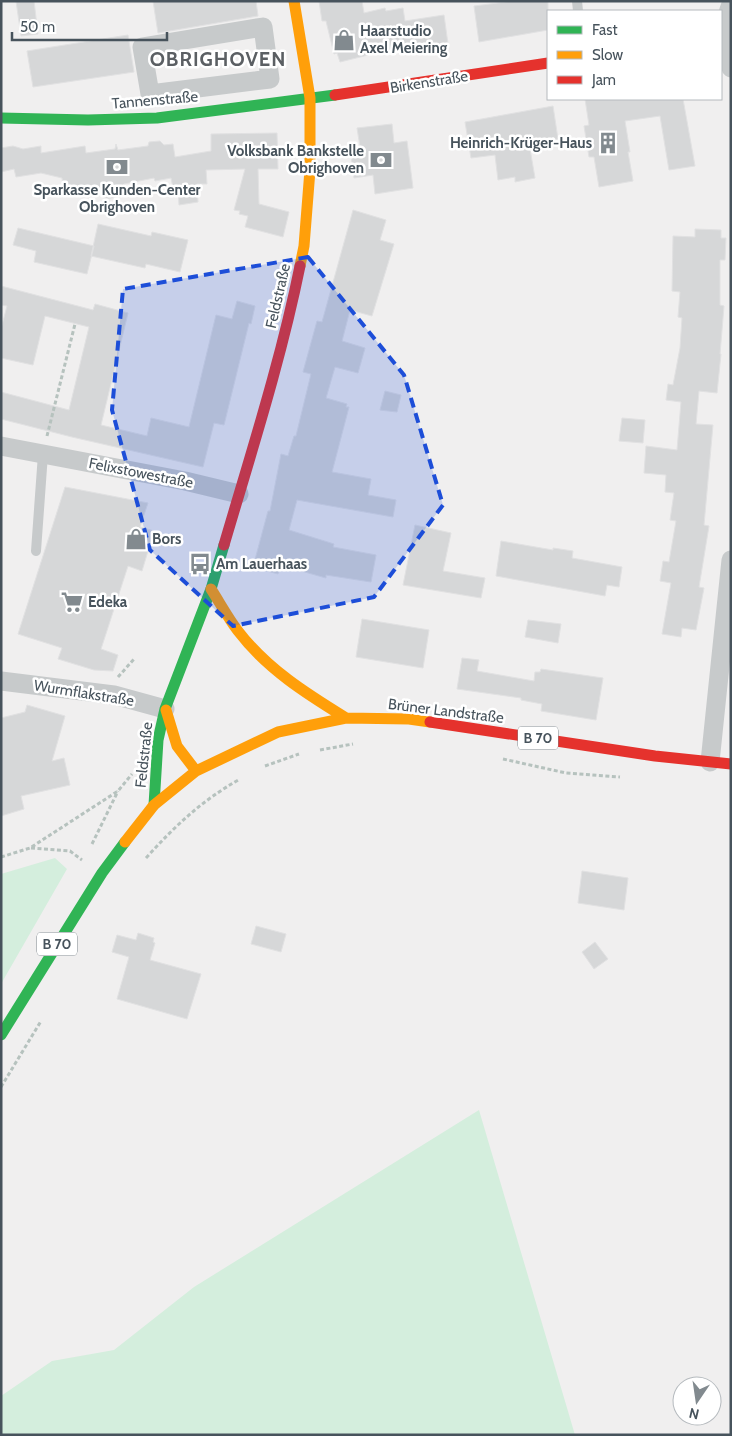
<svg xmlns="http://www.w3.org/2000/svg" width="732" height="1436" viewBox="0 0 732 1436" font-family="Cabin,sans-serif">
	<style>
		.green { fill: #d4eedd }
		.building { fill: #d6d7d8; stroke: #e1e1e2 }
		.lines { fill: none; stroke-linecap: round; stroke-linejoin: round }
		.path { stroke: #b6c2be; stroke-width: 3; stroke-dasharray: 4 2.5; stroke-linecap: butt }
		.lane { stroke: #c7cacb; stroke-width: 10 }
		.street { stroke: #c7cacb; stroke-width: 19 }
		.fast { stroke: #30b455; stroke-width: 11 }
		.slow { stroke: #ff9f0a; stroke-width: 11 }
		.jam { stroke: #e5322d; stroke-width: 11 }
		.marked { fill: #1d4ed8; fill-opacity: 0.2; stroke: #1d4ed8; stroke-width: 4; stroke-dasharray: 10 6; stroke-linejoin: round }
		.labels { text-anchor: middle; stroke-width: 5; stroke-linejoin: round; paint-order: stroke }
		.shield { fill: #fff; stroke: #7e878d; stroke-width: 1 }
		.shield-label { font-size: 14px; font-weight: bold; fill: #47535c }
		.poi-label { font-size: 15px; font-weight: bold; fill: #47535c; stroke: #fff; text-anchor: start }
		.street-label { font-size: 15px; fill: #47535c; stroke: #fff }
		.district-label { font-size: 20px; font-weight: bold; letter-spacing: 1px; fill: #5b5f63; stroke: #fff }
	</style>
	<rect width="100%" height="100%" fill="#f0efef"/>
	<!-- green -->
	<path class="green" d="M55,858L67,869L1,984V874Z
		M479,1110L575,1435H1V1396L52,1361L114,1350L194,1287Z"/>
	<!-- building -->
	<path class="building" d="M16,1H34L38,34L21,36Z
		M153,1H256L258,16L158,33Z
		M319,1H362L364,13L385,8L386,11L403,8L405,21L444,15L448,44L418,48L417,43L340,62L337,53L334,54L326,21H322Z
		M513,1H548V30L479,42L474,6Z
		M128,35L134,72L33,87L27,51Z
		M585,99H683L695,166L669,170L660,116L625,121L630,152H628L633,181L599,187L594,157H589L584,126L589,125Z
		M553,106L558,139L529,143L535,178L515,182V177L498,180L495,155L471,158L465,122Z
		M392,124L394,143L407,141L413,188L375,194L373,175L354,178L350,148L360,147L357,128Z
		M277,133L278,169H258L259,204L289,212L283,237L245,227L248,216L239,214L240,211L234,210L245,169L206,170L207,184H197L198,202L179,205L178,188H173L171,178L155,181L154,178L124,184L126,196L104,199L106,190L92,192V189L64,193L62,178L41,173L16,177L14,169L1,172V148L13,146L23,149L41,146V153L85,146L86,153L115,149L116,144L118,150L148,146L149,142L160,141L164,145L173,144L175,157L211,151V134Z
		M353,210L386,220L380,240L394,244L372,316L350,310L342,341L365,348L358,373L335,367L326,398L347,404L346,407H349L332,472L371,479L368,495L396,500L393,517L297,500L289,530L334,544L333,547L376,555L371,582L326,575V578L280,565L278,574L253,567L268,511H270L281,454L288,456L294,436H296L311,374L303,372L317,321L322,322Z
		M98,224L151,236L152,232L188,240L180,272L146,264L145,268L91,256Z
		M18,228L94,246L87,274L34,262L36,251L13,245Z
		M695,229L721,230V238H726L725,260H720V305L724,306L720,354H721L717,393L699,391L696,424L713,425L704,525L709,526L699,587L704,588L696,630L682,628L681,637L662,634L671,583L660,581L663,561L669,562L676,521L670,520L674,493L665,492L666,475L644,473L646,446L677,450L681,402L666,400L668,384L673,385L680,348L682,318L678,317L680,292L672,291L673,236L695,237Z
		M1,286L93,310L95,304L128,313L101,425L147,436L151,418L189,427L216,315L232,319L237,301L255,306L251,324L249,323L224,425L214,423L203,467L72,437L1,419V392L69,410L89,327L45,316L33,365L1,358V329L7,306L1,305Z
		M385,391L401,395L397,412L380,410Z
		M622,418L645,420L643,443L619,441Z
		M65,487L148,503L140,527L154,531L142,571L128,566L101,649L118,655L113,671L94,670L58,659L62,648L18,634Z
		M415,525L451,533L443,571L485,578L481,598L403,585Z
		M501,541L553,550V548L573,551L572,558L622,567L619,587L607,585L605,596L496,576Z
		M362,619L429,630L423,668L356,657Z
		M528,620L561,624L558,643L525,637Z
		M462,658L479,660L477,671L534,681L535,672H540L541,669L603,678L596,720L541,711L542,704L521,700V698L457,689Z
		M27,705L65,716L52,761L64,758L70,785L21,796L24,809L1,816V718L25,712Z
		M582,871L628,878L624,910L578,903Z
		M256,926L286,934L281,952L251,944Z
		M138,933L154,938L153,942L155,943L150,960L201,974L187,1019L117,999L129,957L112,952L117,935L136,940Z
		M595,942L608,959L594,969L582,952Z"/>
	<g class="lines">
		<!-- path -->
		<path class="path" d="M47,436L75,324
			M118,677L134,659
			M320,750L353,744
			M503,759L566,773L620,777
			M265,766L299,754
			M92,844L118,791
			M31,848L70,851L82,860
			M1,857L30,848L118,791L132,774
			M146,858C175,826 201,801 240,779
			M1,1087L41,1021"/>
		<!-- lane -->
		<path class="lane" d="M577,1L578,11
			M36,551L43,454"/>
		<!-- street -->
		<path class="street" d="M731,4C722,26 727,46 731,68
			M263,27L270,79L150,94L142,47Z
			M1,446L185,481L239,494
			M1,681L114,695L165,709
			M710,762L731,560"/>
		<!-- fast -->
		<path class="fast" d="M1,118L88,120L157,118L335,95
			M154,805L158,740L165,709L211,589L224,545
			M1,1035L102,873L125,842"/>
		<!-- slow -->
		<path class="slow" d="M294,1L310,98V170L304,246L300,266
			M211,589C220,603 228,618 238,631C267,669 307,694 346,718
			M166,710L177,746L196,771
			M125,842L154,805L196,771L278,732L346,718L409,719L430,722"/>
		<!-- jam -->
		<path class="jam" d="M335,95L548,63
			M224,545C251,453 281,360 300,266
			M430,722L655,756L731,764"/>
	</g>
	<!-- marked area -->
	<path class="marked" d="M308,257L404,375L443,505L374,597L233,626L150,550L112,410L123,289Z"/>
	<!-- icons -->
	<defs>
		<g id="shop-bare" transform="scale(1.725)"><path d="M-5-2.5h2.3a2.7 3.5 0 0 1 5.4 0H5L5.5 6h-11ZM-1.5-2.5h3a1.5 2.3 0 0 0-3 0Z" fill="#828a8f" stroke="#fff" stroke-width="2.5" paint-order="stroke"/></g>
		<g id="building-bare" transform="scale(1.725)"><path d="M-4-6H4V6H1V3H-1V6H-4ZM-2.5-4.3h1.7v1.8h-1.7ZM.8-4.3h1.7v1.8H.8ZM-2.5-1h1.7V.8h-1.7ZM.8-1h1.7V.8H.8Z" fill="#828a8f" stroke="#fff" stroke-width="2.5" paint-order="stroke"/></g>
		<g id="bank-bare" transform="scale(1.725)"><path d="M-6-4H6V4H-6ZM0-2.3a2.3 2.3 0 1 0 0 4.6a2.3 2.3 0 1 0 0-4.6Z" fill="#828a8f" stroke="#fff" stroke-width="2.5" paint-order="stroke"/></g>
		<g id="bus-bare" transform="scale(1.725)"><path d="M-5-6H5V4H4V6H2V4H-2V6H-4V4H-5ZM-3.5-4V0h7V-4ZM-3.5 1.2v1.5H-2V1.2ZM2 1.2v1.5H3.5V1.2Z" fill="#828a8f" stroke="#fff" stroke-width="2.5" paint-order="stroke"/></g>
		<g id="supermarket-bare" transform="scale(1.725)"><path d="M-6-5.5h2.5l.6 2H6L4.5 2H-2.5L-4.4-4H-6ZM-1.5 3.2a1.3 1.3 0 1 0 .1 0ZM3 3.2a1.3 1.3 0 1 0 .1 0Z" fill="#828a8f" stroke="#fff" stroke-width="2.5" paint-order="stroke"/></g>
	</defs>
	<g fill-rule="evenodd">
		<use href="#shop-bare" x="344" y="40"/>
		<use href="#building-bare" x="608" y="143"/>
		<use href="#bank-bare" x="381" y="160"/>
		<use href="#bank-bare" x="117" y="167"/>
		<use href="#shop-bare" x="136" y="539"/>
		<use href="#bus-bare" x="200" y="564"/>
		<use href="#supermarket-bare" x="72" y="602"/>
	</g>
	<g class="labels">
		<!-- shield labels -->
		<g class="shield">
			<rect x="518" y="726.5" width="40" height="23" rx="4"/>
			<rect x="37" y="932.5" width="40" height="23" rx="4"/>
		</g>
		<g class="shield-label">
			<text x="538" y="743">B 70</text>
			<text x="57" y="949">B 70</text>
		</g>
		<!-- poi labels -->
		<g class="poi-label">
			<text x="360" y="36">Haarstudio<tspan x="360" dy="17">Axel Meiering</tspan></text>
			<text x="592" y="148" text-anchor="end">Heinrich-Krüger-Haus</text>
			<text x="364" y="156" text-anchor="end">Volksbank Bankstelle<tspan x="364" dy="17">Obrighoven</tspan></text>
			<text x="117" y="195" text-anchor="middle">Sparkasse Kunden-Center<tspan x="117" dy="17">Obrighoven</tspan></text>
			<text x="152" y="544">Bors</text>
			<text x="216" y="569">Am Lauerhaas</text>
			<text x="88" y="607">Edeka</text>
		</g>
		<!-- street labels -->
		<g class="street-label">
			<text transform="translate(429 82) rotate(-9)" y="5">Birkenstraße</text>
			<text transform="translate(155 100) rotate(-5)" y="5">Tannenstraße</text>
			<text transform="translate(278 296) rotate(-77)" y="5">Feldstraße</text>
			<text transform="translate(141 473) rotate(11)" y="5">Felixstowestraße</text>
			<text transform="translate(84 693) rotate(9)" y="5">Wurmflakstraße</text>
			<text transform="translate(446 711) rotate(7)" y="5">Brüner Landstraße</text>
			<text transform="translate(144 755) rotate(-84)" y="5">Feldstraße</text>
		</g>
		<!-- district labels -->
		<g class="district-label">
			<text x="218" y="66">OBRIGHOVEN</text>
		</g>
	</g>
	<!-- border -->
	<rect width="732" height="1436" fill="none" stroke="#47535c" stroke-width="5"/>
	<!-- legend -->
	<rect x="547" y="10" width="175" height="90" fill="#ffffff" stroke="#b5babe"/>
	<rect x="557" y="26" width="25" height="8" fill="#30b455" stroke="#b5babe"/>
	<text x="592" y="35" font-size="15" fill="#47535c">Fast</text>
	<rect x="557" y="51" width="25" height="8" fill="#ff9f0a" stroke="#b5babe"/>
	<text x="592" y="60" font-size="15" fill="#47535c">Slow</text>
	<rect x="557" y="76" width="25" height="8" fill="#e5322d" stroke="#b5babe"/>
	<text x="592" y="85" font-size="15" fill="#47535c">Jam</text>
	<!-- north arrow -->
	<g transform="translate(697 1401) rotate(193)"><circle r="24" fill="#ffffff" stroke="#b5babe"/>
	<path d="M0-4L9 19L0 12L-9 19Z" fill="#828a8f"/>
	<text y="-8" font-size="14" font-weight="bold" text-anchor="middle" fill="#47535c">N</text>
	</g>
	<!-- scale -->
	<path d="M12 32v8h155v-8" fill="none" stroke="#47535c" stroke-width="2.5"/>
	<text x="20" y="32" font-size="15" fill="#47535c" stroke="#ffffff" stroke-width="4" paint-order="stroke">50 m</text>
</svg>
